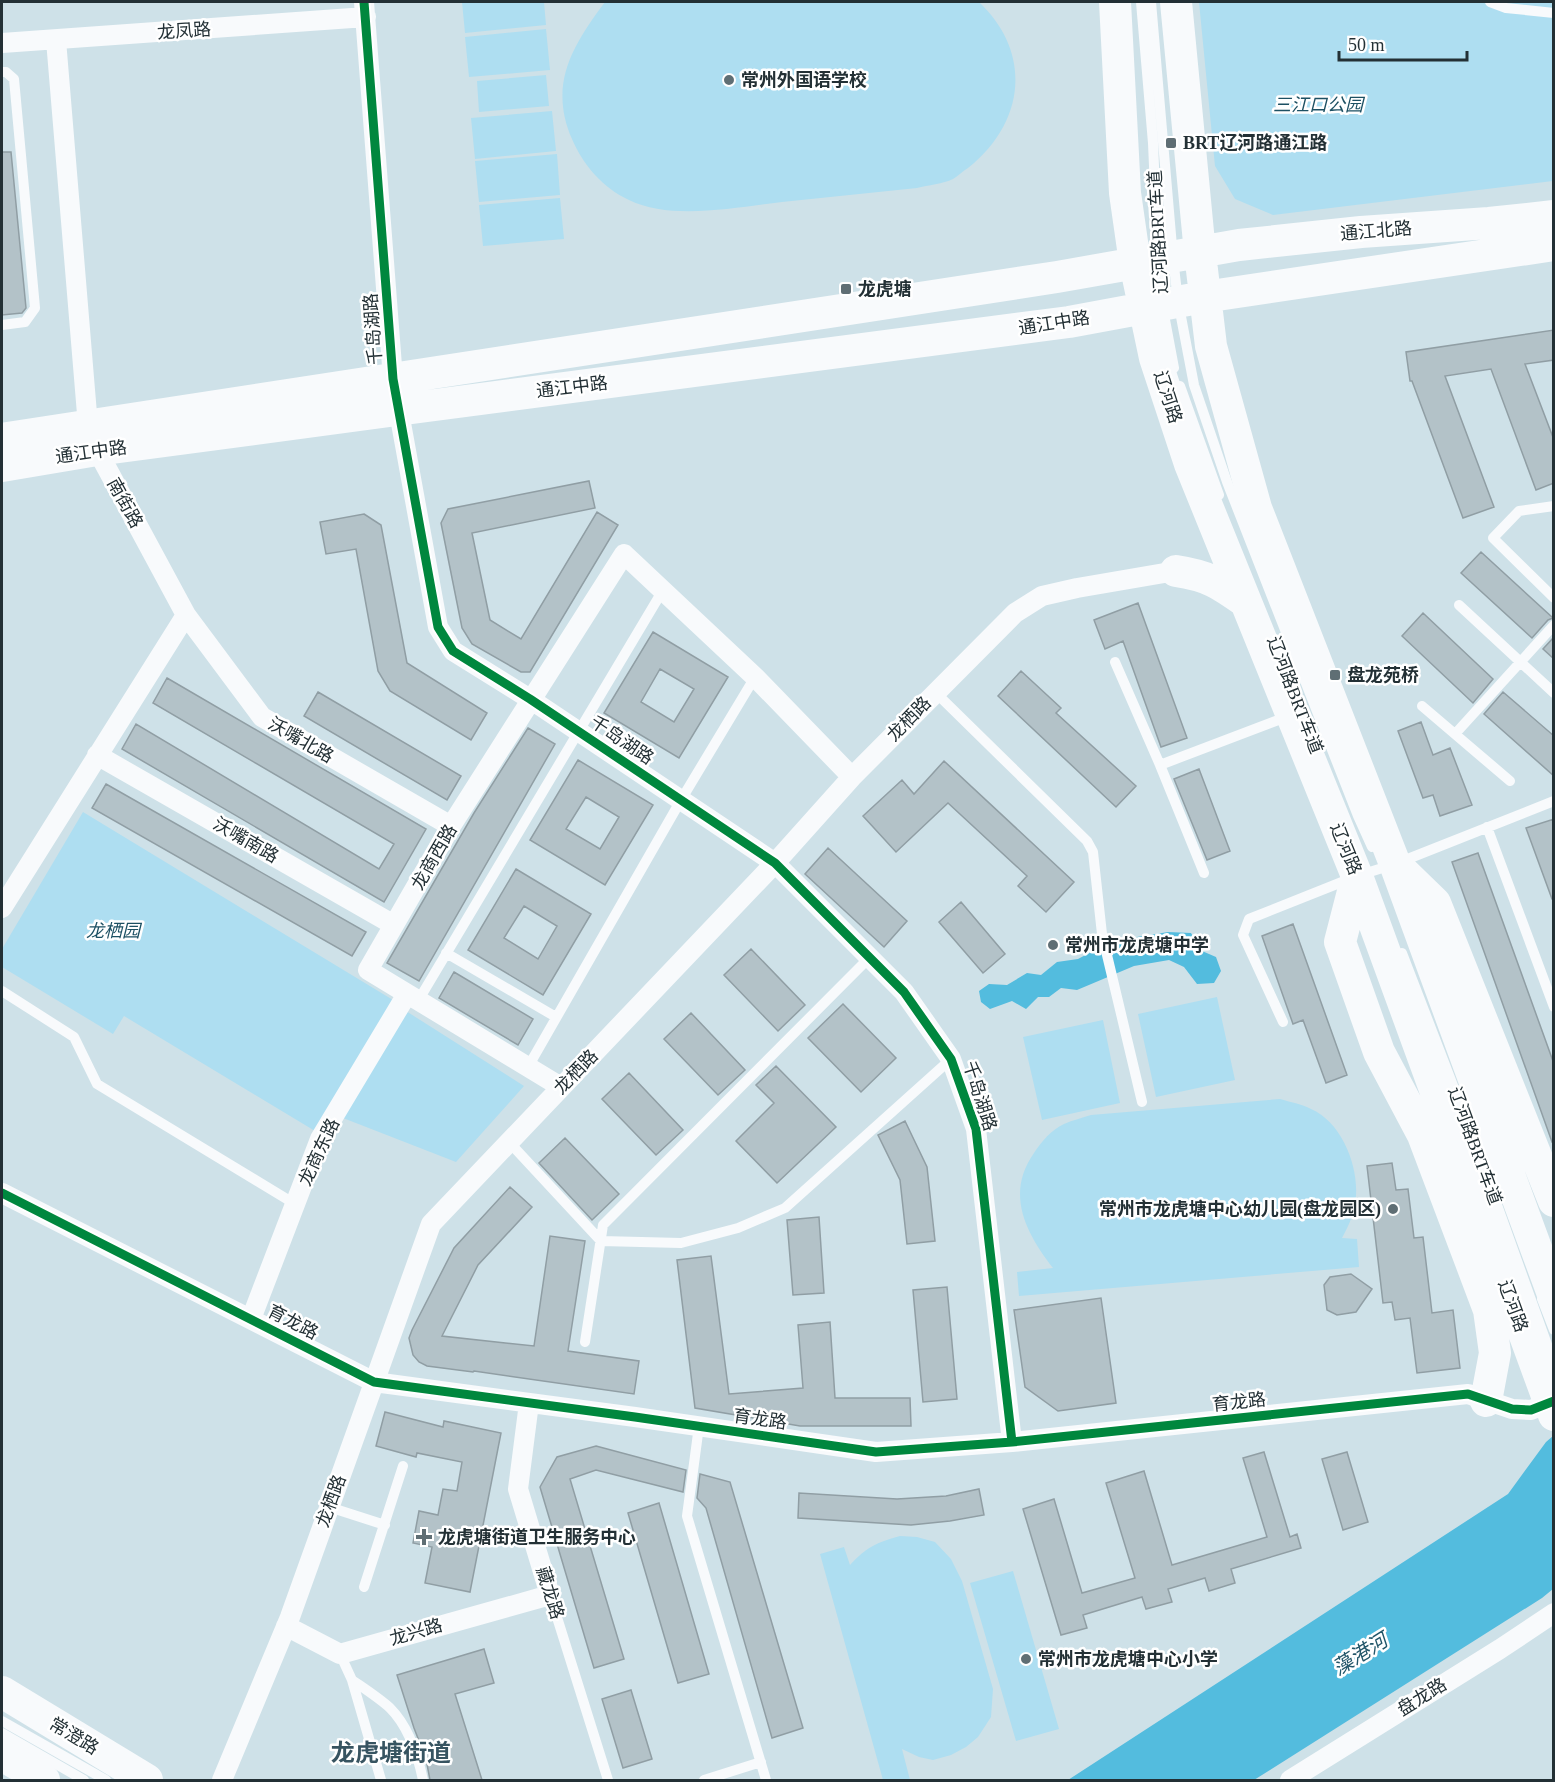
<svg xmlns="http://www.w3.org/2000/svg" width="1555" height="1782" viewBox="0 0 1555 1782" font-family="'Times New Roman','Noto Sans SC',serif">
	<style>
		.green { fill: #aedef1 }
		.water { fill: #53bcde }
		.building { fill: #b3c2c8; stroke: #909ea4; stroke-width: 1.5; fill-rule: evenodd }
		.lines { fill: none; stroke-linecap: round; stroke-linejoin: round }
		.service { stroke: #f8fafc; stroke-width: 10 }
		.minor { stroke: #f8fafc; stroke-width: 20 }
		.primary { stroke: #f8fafc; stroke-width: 32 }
		.cycleway-casing { stroke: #fff; stroke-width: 13 }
		.cycleway { stroke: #00873e; stroke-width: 9 }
		.poi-dot { fill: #5f6e74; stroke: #fff; stroke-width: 2 }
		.labels { text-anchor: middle; stroke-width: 5; stroke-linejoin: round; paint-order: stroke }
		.street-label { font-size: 18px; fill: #233035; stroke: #fff }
		.poi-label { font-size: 18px; font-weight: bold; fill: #233035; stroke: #fff; text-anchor: start }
		.park-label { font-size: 18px; font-style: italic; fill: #1c5063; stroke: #fff }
		.water-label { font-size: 20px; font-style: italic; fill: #225669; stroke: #fff }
		.district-label { font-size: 24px; font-weight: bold; fill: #375461; stroke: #fff }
	</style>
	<rect width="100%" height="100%" fill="#cee1e8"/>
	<!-- green -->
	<path class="green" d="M462,2H544L546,25L465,33Z
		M605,2H979C1033,53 1025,123 968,168C963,171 958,176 953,179C943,184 928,185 917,188C872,193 827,197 782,202C736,207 672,221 629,200C603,188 583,165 572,139C548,84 573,45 605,2Z
		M1199,2H1553V181L1273,215L1235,199L1215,166Z
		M546,29L550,70L469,77L465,37Z
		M546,75L549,106L479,112L477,81Z
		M552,111L556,151L475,159L471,118Z
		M557,154L560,195L479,202L475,161Z
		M560,198L564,239L483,246L479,205Z
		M83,812L393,1000L315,1131L124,1016L113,1034L2,967V949Z
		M1217,997L1235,1080L1156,1097L1138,1014Z
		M406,1011L524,1086L456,1162L343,1118Z
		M1103,1020L1120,1103L1042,1120L1023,1037Z
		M1280,1099C1290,1102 1302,1104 1311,1109C1341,1122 1358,1164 1356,1195C1356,1210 1349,1225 1342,1238L1357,1239L1359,1267L1019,1296L1017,1272L1053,1268C1026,1233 1005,1194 1034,1153C1042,1141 1051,1130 1064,1124C1073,1120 1082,1118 1091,1115Z
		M900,1536L917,1537L935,1542L951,1559L962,1581L993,1689L991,1717L978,1737L966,1747L951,1755L933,1760L919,1757L902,1749L910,1780H883L820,1554L844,1547L850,1565C867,1547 875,1543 900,1536Z
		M1013,1571L1059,1729L1016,1741L970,1583Z"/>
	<!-- water -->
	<path class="water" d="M1168,932L1191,933L1202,951L1216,957L1221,971L1214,983L1197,984L1184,967L1169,960L1134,966L1077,990L1061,988L1049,997H1038L1026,1009L1012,1001L990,1009L981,1002L979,991L989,984L1007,985L1027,973L1041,975L1057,962L1078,959L1093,951L1137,937Z
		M1553,1436V1589L1542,1598L1254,1780H1068L1508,1494L1546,1442Z"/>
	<!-- building -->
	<path class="building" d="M2,152H11L26,308L22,313L2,315Z
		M1554,330V360L1525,364L1554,440V483L1536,490L1491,369L1445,376L1494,507L1463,518L1412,381H1410L1406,352Z
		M589,481L595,508L472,533L490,620L521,639L597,512L618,525L530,672H521L472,644L462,628L441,523L448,509Z
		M364,514L381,525L407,663L487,713L471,740L390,691L378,671L356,549L326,554L320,522Z
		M1481,552L1553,618L1548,620L1532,638L1461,573Z
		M1138,603L1187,738L1161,747L1123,641L1105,649L1094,620Z
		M1423,613L1493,679L1473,703L1402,636Z
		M653,632L728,677L679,758L604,713ZM660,669L694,689L674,722L641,702Z
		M1554,637V659L1543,649Z
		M1021,671L1061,708L1056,713L1136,786L1116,807L998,696Z
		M167,678L426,829L384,902L122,749L136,724L379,869L394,844L153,703Z
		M318,692L461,776L447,800L304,716Z
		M1503,692L1554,736V776L1484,714Z
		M1421,722L1433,755L1450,748L1472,805L1440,816L1433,795L1423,798L1398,731Z
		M528,728L555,744L419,981L387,963L474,813Z
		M578,760L653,805L605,885L530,840ZM586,797L619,817L600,849L566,829Z
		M944,761L1074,882L1046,912L1018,886L1027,876L948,803L896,852L863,816L902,780L914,794Z
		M1199,769L1230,851L1207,860L1174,779Z
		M106,784L366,932L352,956L92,808Z
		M1554,819V899H1552L1526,828Z
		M828,848L907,921L884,947L805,874Z
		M1478,853L1554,1064V1141L1552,1142L1452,862Z
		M516,869L591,914L543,995L468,950ZM524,906L557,926L538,959L504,938Z
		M961,902L1005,954L983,973L939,922Z
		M1293,924L1347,1075L1326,1083L1303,1020L1293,1024L1262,936Z
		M751,949L805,1005L778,1031L724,975Z
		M454,972L533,1019L518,1045L439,998Z
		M843,1004L896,1058L861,1092L808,1038Z
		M691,1013L745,1070L718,1095L664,1039Z
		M776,1066L836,1127L777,1183L736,1141L774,1103L756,1085Z
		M629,1073L683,1130L656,1155L602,1099Z
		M905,1121L927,1167L935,1241L907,1244L900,1180L878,1135Z
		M565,1138L619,1194L592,1220L539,1163Z
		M1392,1163L1396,1190L1408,1189L1414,1238L1423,1237L1432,1313L1453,1310L1460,1368L1417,1373L1410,1318L1395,1320L1392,1302L1383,1303L1367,1166Z
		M510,1187L532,1207L478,1265L442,1336L534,1346L550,1236L585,1241L568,1351L639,1361L634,1394L474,1371L473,1372L427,1366L419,1362L413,1355L409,1338L412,1330L454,1248Z
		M819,1217L824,1293L793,1295L787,1220Z
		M711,1256L729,1394L803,1388L798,1325L830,1322L835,1398H910L911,1426H800L695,1408L677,1260Z
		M1351,1274L1372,1289L1356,1312L1337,1315L1327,1310L1324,1285L1330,1277Z
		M947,1287L957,1399L923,1402L913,1290Z
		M1101,1298L1116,1403L1058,1411L1025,1387L1014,1310Z
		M385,1412L443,1427L444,1421L501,1433L470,1592L425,1583L432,1547L413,1543L419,1511L438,1515L443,1489L457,1491L462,1462L417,1453L416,1457L376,1446Z
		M596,1446L686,1470L683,1492L596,1470L570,1479L624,1659L594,1668L540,1487L557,1457Z
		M1264,1452L1290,1537L1297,1534L1301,1548L1231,1569L1235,1583L1209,1591L1205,1578L1168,1589L1172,1602L1146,1609L1142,1597L1083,1615L1087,1628L1061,1635L1023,1509L1054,1499L1082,1593L1135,1578L1106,1483L1144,1471L1172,1565L1267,1537L1243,1458Z
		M1347,1452L1368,1522L1343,1530L1322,1459Z
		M700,1474L730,1482L803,1728L772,1738L706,1508L697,1498Z
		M979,1489L984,1515L950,1521L911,1525L798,1518L799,1493L897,1499L946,1496Z
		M659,1503L709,1674L678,1683L628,1513Z
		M484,1649L494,1683L455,1694L482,1780H430L426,1759L414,1728L397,1675Z
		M631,1690L652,1759L623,1768L602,1699Z"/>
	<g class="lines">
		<!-- service -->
		<path class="service" d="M1141,2L1153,143L1158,259L1162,304L1174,368
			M1151,2L1173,258L1178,301L1194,385L1227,482L1358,816L1372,847
			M1490,2L1506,8L1554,13
			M2,72H6L14,79L35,308L25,322L2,325
			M1180,386L1219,495
			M1554,506L1519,511L1493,538L1554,598
			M1459,605L1554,693
			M1115,662L1160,765L1204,873
			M935,692L1087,841L1093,852L1102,934L1142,1102
			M1422,706L1510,781
			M1455,734L1554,625
			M1160,765L1289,716
			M1487,827L1554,1007
			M446,953L556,1017
			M1402,953L1472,1135L1554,1364
			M2,991L74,1037L97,1084L295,1204
			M418,1001L663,590
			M1283,1022L1243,935L1249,919L1357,876L1395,864L1554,801
			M528,1067L681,800L755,677
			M509,1142L601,1241L681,1243L738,1228L785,1208L951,1059
			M1542,1299L1554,1330
			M585,1342L603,1225L869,958
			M699,1426L687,1516L766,1780
			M329,1507L385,1525
			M364,1587L403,1466
			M550,1595L608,1780
			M340,1654L352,1680L381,1780
			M352,1680C365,1689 379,1698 390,1708C409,1727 418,1756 423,1780
			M2,1721L106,1780
			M2,1733L84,1780
			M704,1780L761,1762"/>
		<!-- minor -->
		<path class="minor" d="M364,2L393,379L438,627L453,651L530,699L775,863L904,992L951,1059L976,1129L1012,1442
			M2,43L366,17
			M186,615L262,717L451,826
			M97,755L394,925
			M2,908L186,615L97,450L88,426L56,40
			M561,1087L368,970L451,826L624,554L755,677L852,777
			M2,1193L374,1382L635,1417L876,1452L1012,1442L1468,1394L1512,1409L1531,1410L1554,1401
			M251,1319L320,1139L407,994
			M286,1626L340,1654L550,1595L518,1489L529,1403
			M222,1780L290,1617L431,1224L775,863L852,777L1015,613L1042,596L1077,588L1176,571
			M1290,1780L1500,1649L1554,1613"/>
		<!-- primary -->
		<path class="primary" d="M1115,2L1125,193L1135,263L1155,358L1190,464L1357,876L1554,1415
			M1176,2L1200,253L1211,346L1256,508L1395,864L1554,1297
			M2,439L1057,277L1239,245L1361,232L1489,223L1554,216
			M2,466L97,450L397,410L1069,322L1204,297L1554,245
			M1176,571C1209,576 1219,583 1246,602
			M1401,870L1435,903L1554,1201
			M1357,876L1340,942L1379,1052L1423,1135L1489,1310L1495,1353L1486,1401
			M2,1692L147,1780
			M2,1755L44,1780"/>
		<!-- cycleway casing -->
		<g class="cycleway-casing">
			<path id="cycleway" d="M364,2L393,379L438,627L453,651L530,699L775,863L904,992L951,1059L976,1129L1012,1442
				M2,1193L374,1382L635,1417L876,1452L1012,1442L1468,1394L1512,1409L1531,1410L1554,1401"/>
		</g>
		<!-- cycleway -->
		<use href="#cycleway" class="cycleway"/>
	</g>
	<!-- markers -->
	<g class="poi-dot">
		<circle cx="729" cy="80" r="6"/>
		<rect x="1165" y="137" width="12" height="12" rx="3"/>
		<rect x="840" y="283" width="12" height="12" rx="3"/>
		<rect x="1329" y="669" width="12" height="12" rx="3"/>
		<circle cx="1053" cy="945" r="6"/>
		<circle cx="1393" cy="1209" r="6"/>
		<path d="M421 1528h6v6h6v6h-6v6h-6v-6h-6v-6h6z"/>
		<circle cx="1026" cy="1659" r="6"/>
	</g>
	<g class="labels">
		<!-- street labels -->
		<g class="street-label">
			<text transform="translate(184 31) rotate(-4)" y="6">龙凤路</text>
			<text transform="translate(1376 231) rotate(-5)" y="6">通江北路</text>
			<text transform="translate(1158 232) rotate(-93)" y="6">辽河路BRT车道</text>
			<text transform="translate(1054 323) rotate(-9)" y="6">通江中路</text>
			<text transform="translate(373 329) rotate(-94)" y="6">千岛湖路</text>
			<text transform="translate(572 387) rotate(-7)" y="6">通江中路</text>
			<text transform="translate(1168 397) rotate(72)" y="6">辽河路</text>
			<text transform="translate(91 452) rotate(-8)" y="6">通江中路</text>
			<text transform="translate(125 503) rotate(61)" y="6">南街路</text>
			<text transform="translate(1295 695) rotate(69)" y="6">辽河路BRT车道</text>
			<text transform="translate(909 719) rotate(-46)" y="6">龙栖路</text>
			<text transform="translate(301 740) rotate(30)" y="6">沃嘴北路</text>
			<text transform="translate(622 740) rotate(34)" y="6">千岛湖路</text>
			<text transform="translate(246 840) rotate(30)" y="6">沃嘴南路</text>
			<text transform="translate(1346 849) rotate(68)" y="6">辽河路</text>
			<text transform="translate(434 857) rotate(-60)" y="6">龙商西路</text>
			<text transform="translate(576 1072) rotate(-46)" y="6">龙栖路</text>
			<text transform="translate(980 1096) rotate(72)" y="6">千岛湖路</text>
			<text transform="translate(1475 1146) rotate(70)" y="6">辽河路BRT车道</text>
			<text transform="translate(319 1152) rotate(-65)" y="6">龙商东路</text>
			<text transform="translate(1513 1306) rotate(70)" y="6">辽河路</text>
			<text transform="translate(293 1322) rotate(27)" y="6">育龙路</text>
			<text transform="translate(1239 1402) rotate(-6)" y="6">育龙路</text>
			<text transform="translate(760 1419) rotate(8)" y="6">育龙路</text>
			<text transform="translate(331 1501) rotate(-70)" y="6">龙栖路</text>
			<text transform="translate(550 1593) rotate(73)" y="6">藏龙路</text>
			<text transform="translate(416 1632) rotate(-16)" y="6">龙兴路</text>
			<text transform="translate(1422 1697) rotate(-32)" y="6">盘龙路</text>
			<text transform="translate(74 1736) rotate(31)" y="6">常澄路</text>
		</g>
		<!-- poi labels -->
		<g class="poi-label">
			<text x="741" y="86">常州外国语学校</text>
			<text x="1183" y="149">BRT辽河路通江路</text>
			<text x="858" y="295">龙虎塘</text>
			<text x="1347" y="681">盘龙苑桥</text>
			<text x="1065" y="951">常州市龙虎塘中学</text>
			<text x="1381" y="1215" text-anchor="end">常州市龙虎塘中心幼儿园(盘龙园区)</text>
			<text x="438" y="1543">龙虎塘街道卫生服务中心</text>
			<text x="1038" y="1665">常州市龙虎塘中心小学</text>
		</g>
		<!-- park labels -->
		<g class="park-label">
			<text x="1318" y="111">三江口公园</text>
			<text x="113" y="937">龙栖园</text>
		</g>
		<!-- water labels -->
		<g class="water-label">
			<text transform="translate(1360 1654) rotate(-32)" y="7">藻港河</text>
		</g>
		<!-- district labels -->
		<g class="district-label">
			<text x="391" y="1761">龙虎塘街道</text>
		</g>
	</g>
	<!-- border -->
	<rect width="1555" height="1782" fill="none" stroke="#233035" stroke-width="6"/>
	<!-- scale -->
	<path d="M1339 51v9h128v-9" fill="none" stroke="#233035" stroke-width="3"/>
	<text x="1348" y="51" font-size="18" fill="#233035" stroke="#ffffff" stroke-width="4.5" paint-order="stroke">50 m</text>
</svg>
